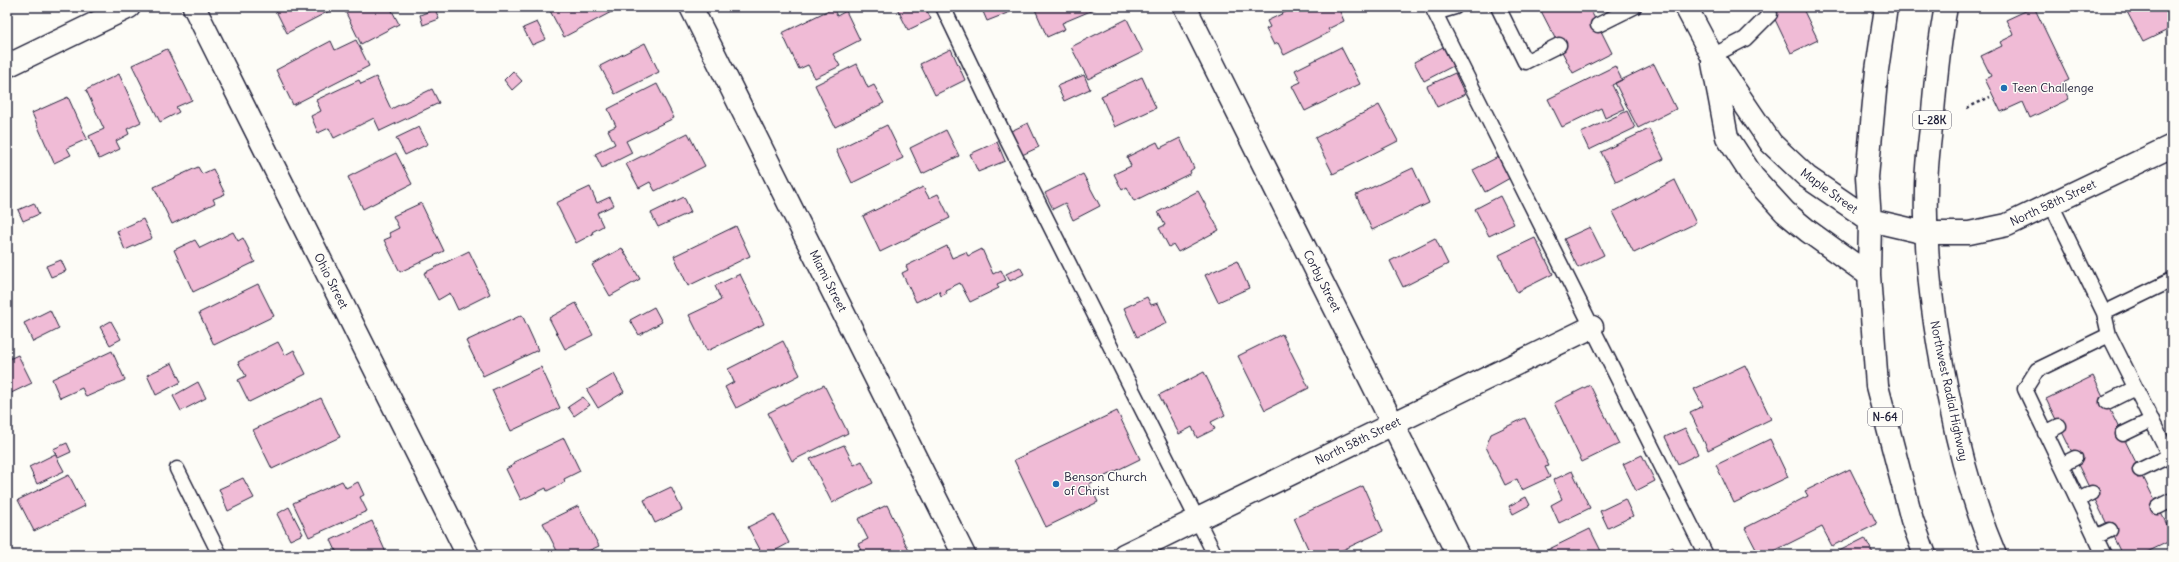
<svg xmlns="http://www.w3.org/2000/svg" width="2179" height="562" viewBox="0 0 2179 562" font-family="Delius,sans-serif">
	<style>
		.building { fill: #f0bbd6; stroke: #22223b }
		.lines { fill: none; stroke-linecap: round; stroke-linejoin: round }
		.lane-casing { stroke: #22223b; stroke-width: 17 }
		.street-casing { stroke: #22223b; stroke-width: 25 }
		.secondary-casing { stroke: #22223b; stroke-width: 25 }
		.primary-casing { stroke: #22223b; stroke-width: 25 }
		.path { stroke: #22223b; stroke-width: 2.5; stroke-dasharray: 3 3; stroke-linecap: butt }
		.lane { stroke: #fdfcf7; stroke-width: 14 }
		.street { stroke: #fdfcf7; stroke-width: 22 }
		.secondary { stroke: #fdfcf7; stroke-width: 22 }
		.primary { stroke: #fdfcf7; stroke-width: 22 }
		.poi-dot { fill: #1f6fb2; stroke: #fdfcf7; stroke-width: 1.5 }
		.labels { text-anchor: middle; stroke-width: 3; stroke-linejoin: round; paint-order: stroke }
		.shield { fill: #fdfcf7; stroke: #646373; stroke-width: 1 }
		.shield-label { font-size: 11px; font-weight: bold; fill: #22223b }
		.poi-label { font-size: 12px; fill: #22223b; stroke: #fdfcf7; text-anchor: start }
		.street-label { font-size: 12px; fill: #22223b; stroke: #fdfcf7 }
	</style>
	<rect width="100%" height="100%" fill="#fdfcf7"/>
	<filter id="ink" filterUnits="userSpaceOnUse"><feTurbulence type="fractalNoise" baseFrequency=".025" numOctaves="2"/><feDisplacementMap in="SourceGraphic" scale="8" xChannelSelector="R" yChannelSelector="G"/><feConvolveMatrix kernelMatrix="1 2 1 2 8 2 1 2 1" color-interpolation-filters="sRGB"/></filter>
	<g filter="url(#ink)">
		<!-- building -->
		<path class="building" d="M274,7H333V9L287,33Z
			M353,7H390L399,24L361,44L345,11Z
			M548,7H616L617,9L564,37Z
			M899,7H925L931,19L908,30L897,8Z
			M981,7H1008L1010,12L987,21Z
			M1034,7H1100L1062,23L1065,29L1047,37Z
			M1296,7H1338L1344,21L1328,29L1330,32L1284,55L1278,43L1274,45L1266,29L1270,27L1267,21Z
			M1539,7H1589L1612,53L1573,73Z
			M1769,7H1802L1818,40L1791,53Z
			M2034,7L2069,80L2061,84L2069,99L2030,118L2023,102L2001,112L1985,79L1991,76L1981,56L2002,46L2000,42L2014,35L2006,20Z
			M2172,7V28L2143,42L2125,8Z
			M833,8L837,16L846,11L860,40L833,54L840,66L815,78L808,65L799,69L782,33Z
			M435,9L439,19L423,25L420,15Z
			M1127,19L1143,52L1088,79L1071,47Z
			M537,22L546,39L532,45L523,28Z
			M356,40L369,66L293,105L276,70L331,41L335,50Z
			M645,43L659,72L615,94L600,66Z
			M1341,47L1360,84L1305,111L1292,86L1301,82L1295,70Z
			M1443,47L1453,66L1424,81L1414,62Z
			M167,49L192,100L176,107L179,112L160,122L132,65Z
			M951,49L965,80L935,95L920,64Z
			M857,64L868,88L874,85L884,103L835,127L815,85Z
			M1654,64L1676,109L1638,128L1615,83Z
			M1615,66L1622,80L1612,85L1624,109L1605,118L1601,108L1562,127L1548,99Z
			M513,71L522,81L512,90L504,80Z
			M1455,73L1465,94L1437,107L1427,86Z
			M119,74L141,122L127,129L129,134L116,141L120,149L99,159L89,136L104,129L86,90Z
			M1084,75L1090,89L1064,101L1057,86Z
			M376,77L391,109L432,89L439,103L380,131L374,118L334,138L329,128L318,133L311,116L321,111L316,100L359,80L361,84Z
			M1142,77L1156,108L1115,127L1101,96Z
			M657,84L674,118L626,141L632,153L602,168L595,154L615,144L608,130L616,126L608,109Z
			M68,97L87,139L67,148L71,155L54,163L32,113Z
			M1379,105L1398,141L1333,174L1315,138Z
			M1627,111L1635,128L1589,150L1581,133Z
			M1028,123L1039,147L1022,155L1011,131Z
			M887,125L903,158L852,183L836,150Z
			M419,127L428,144L405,155L396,138Z
			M1649,129L1664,159L1616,182L1601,152Z
			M946,130L959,156L922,174L910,148Z
			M688,133L705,166L655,191L650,182L639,188L626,164Z
			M1180,138L1194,168L1190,171L1191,173L1134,201L1127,187L1122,190L1114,174L1131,166L1127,157L1157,142L1160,148Z
			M997,142L1005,161L978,172L970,154Z
			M396,153L412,184L363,209L348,177Z
			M1498,157L1510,178L1485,192L1473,170Z
			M198,167L202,174L213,169L225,194L213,199L215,203L172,224L154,187Z
			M1413,168L1429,203L1372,230L1356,195Z
			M1083,174L1100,206L1073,220L1065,203L1053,209L1045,193Z
			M1675,180L1696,223L1634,253L1613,212Z
			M590,187L597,203L610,197L614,205L597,213L603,226L592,232L593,234L576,243L556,203Z
			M923,187L929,198L938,194L950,218L880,252L863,216Z
			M1198,191L1219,230L1178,252L1173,244L1169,247L1159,228L1165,225L1158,212Z
			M1500,196L1514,224L1489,236L1475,209Z
			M684,197L691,212L658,227L651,213Z
			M34,203L39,214L23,221L18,210Z
			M421,203L444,251L400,272L384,240L391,237L389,233L399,228L393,216Z
			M143,219L152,238L125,250L117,231Z
			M736,226L750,256L688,286L674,256Z
			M1590,227L1604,255L1578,268L1564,239Z
			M233,232L238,241L243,238L255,262L193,292L174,250L195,240L200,248Z
			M1435,238L1448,264L1403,287L1390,261Z
			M1535,238L1553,274L1517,292L1499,255Z
			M947,246L952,258L966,252L968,256L982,249L993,274L1001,270L1006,280L997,284L999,288L970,302L960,283L945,290L947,293L941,296L939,291L916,302L902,273L908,270L906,266Z
			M622,248L640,279L610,296L592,265Z
			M469,251L490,294L458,310L450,293L438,300L424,273Z
			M61,260L66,271L51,277L46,266Z
			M1237,261L1249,288L1218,302L1205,275Z
			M1020,267L1024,274L1010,281L1006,274Z
			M740,274L764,324L707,351L689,315L721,300L715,286Z
			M258,284L274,316L214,345L199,313Z
			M1147,297L1151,305L1158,303L1167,323L1137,337L1124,308Z
			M576,303L593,335L565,349L549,318Z
			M654,307L662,322L639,335L630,320Z
			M50,310L59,329L33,342L24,323Z
			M522,315L538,350L483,376L466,341Z
			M111,321L121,339L110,345L100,327Z
			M1282,334L1309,388L1265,410L1238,356Z
			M783,341L800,375L736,408L725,387L734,382L728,369Z
			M278,342L285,355L294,350L306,374L249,402L238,380L246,376L238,362Z
			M112,351L125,380L86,397L82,388L60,398L52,379Z
			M18,355L32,383L7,395V360Z
			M172,363L181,382L156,395L147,375Z
			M1745,365L1771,419L1708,450L1690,412L1703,406L1694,389Z
			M541,367L560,408L511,431L492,390Z
			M1204,372L1225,415L1211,422L1215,429L1197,438L1192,427L1179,434L1159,395Z
			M614,374L624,392L598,408L587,390Z
			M2093,376L2172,535V540L2141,555H2122L2046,399Z
			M198,382L206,398L181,411L173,396Z
			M824,385L848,433L792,461L768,413Z
			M1590,385L1619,444L1582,462L1554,403Z
			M583,397L590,405L574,416L568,407Z
			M321,398L340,437L272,469L253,430Z
			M1117,411L1140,459L1089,484L1098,502L1046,527L1014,460Z
			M1525,418L1549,466L1545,467L1550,477L1522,490L1517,479L1505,485L1486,447L1491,434Z
			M1685,428L1698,454L1678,464L1665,437Z
			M564,438L580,471L564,479L565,482L547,491L546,488L521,500L506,469L515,464L514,462Z
			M1770,439L1788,477L1734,503L1716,465Z
			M67,443L71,452L58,458L53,449Z
			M844,445L854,465L862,461L873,483L832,503L810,459Z
			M55,454L64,471L37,484L29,467Z
			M1642,455L1655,481L1636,491L1623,464Z
			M1850,469L1877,524L1832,546L1822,527L1766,555H1759L1745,528L1808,496L1805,491Z
			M1572,471L1590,508L1559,523L1551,505L1562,499L1553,480Z
			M69,475L85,506L34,531L18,500Z
			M243,478L254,498L228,511L219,489Z
			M342,481L346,488L358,482L364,495L360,497L367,511L309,537L293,503Z
			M1363,486L1383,531L1332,555H1311L1294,518Z
			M671,487L682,510L655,523L644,500Z
			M1526,497L1530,505L1513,514L1509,506Z
			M1625,499L1633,516L1608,528L1600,511Z
			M887,505L911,555H863L858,544L868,539L858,519Z
			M578,506L599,546L580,555H559L543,523Z
			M289,507L303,534L290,540L277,514Z
			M774,514L789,543L767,555H763L748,527Z
			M372,521L387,555H338L331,540Z
			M1590,529L1603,555H1537Z
			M1865,538L1874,555H1831Z
			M1673,547L1677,555H1655Z"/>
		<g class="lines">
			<!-- lane casing -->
			<g class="lane-casing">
				<path id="lane" d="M943,7L1003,132L1215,555
					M1432,7L1706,555
					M1498,7L1525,62L1559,45
					M1435,13L1455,7
					M1598,25L1634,7
					M1712,56L1745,39L1770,14
					M2051,204L2104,313L2109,335L2172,461
					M2104,313L2172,280
					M2107,402L2135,388
					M2045,433L2059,426
					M2123,434L2152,420
					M2061,465L2075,458
					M177,469L220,555
					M2140,470L2169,456
					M2078,500L2092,493
					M2158,507L2172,500
					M2095,537L2110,530
					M2104,555L2025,389L2037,370L2109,335"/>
			</g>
			<!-- street casing -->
			<g class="street-casing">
				<path id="street" d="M194,7L468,555
					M691,7L964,555
					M1185,7L1458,555
					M1926,233H1969L2007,225L2172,146
					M1124,555L1592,327"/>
			</g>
			<!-- secondary casing -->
			<g class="secondary-casing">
				<path id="secondary" d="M7,66L129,7"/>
			</g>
			<!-- primary casing -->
			<g class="primary-casing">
				<path id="primary" d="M1686,7L1712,56L1771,143L1807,177L1870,220L1926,233
					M1886,7L1877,70L1867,177L1870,220L1869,275L1877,386L1912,520L1925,555
					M1946,7C1939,42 1936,76 1933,112C1930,137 1926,164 1926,190C1924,263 1935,337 1951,408C1961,458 1975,508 1995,555
					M1713,63L1727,137L1753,177L1785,212L1808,231L1869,275"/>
			</g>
			<!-- path -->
			<path class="path" d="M1967,108L1990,97"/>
			<!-- lane -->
			<use href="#lane" class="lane"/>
			<!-- street -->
			<use href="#street" class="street"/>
			<!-- secondary -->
			<use href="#secondary" class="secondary"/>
			<!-- primary -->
			<use href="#primary" class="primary"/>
		</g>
	</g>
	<!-- markers -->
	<g class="poi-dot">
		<circle cx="2004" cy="88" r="4"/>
		<circle cx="1056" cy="484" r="4"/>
	</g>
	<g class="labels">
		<!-- shield labels -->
		<g class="shield">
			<rect x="1913" y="111" width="38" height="18" rx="3"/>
			<rect x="1868" y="408" width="34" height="18" rx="3"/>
		</g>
		<g class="shield-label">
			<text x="1932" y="124">L-28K</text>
			<text x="1885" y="421">N-64</text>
		</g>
		<!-- poi labels -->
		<g class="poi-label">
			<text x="2012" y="92">Teen Challenge</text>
			<text x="1064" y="481">Benson Church<tspan x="1064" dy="14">of Christ</tspan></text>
		</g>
		<!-- street labels -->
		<g class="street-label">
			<text transform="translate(1829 191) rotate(36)" y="4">Maple Street</text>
			<text transform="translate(2053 203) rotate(-25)" y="4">North 58th Street</text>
			<text transform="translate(331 281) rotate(63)" y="4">Ohio Street</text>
			<text transform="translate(828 281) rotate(63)" y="4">Miami Street</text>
			<text transform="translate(1322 281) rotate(63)" y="4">Corby Street</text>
			<text transform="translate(1949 391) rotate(78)" y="4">Northwest Radial Highway</text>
			<text transform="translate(1358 441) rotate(-26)" y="4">North 58th Street</text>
		</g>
	</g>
	<!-- margin -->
	<rect width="2179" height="562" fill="none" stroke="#fdfcf7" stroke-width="24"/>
	<rect x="12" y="12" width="2155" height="538" fill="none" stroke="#22223b" stroke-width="1.5" filter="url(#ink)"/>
</svg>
